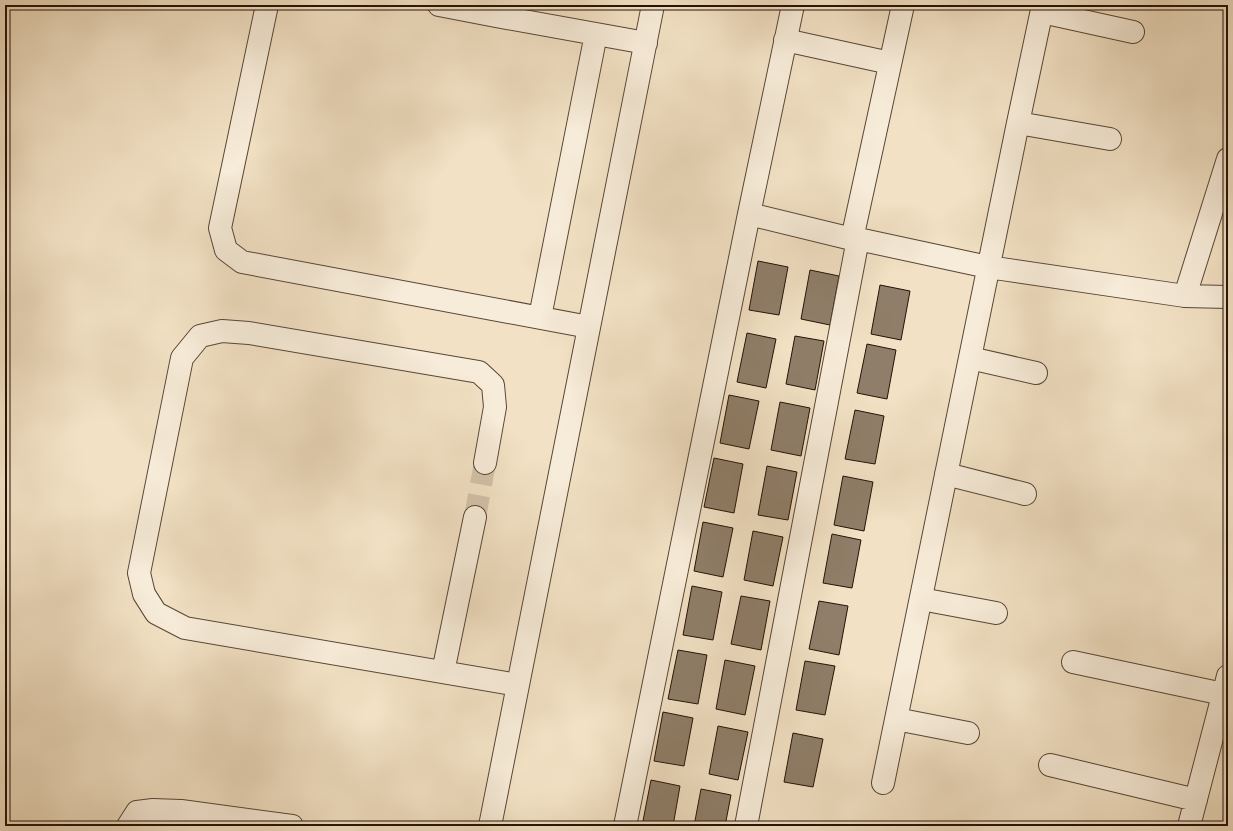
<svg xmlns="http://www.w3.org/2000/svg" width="1233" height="831" viewBox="0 0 1233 831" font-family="'Sorts Mill Goudy',serif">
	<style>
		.building { fill: #8f7e69; stroke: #241206 }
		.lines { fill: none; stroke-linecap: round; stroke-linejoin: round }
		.minor-tunnel { stroke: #d3c2a8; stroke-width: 22; stroke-dasharray: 22 11; stroke-linecap: butt }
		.minor-casing { stroke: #584636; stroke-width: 24 }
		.minor { stroke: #f7ecd9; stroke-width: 22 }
	</style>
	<rect width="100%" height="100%" fill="#f2e1c4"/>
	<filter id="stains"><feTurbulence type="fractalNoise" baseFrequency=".005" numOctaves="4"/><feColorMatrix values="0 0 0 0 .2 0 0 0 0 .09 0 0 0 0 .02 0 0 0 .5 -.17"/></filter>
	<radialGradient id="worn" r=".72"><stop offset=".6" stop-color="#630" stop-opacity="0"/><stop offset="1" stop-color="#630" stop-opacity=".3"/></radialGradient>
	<!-- building -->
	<path class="building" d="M758,261L788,267L779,315L749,310Z
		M810,270L839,276L830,325L801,319Z
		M880,285L910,291L901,340L871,334Z
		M747,333L776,339L766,388L737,382Z
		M795,336L824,341L815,390L786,384Z
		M867,344L896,350L887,399L857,393Z
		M729,395L759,401L749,449L720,443Z
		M780,402L810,408L801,456L771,450Z
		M855,410L884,416L875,464L845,459Z
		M714,458L743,464L734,513L704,507Z
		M767,466L797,472L788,520L758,515Z
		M843,476L873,482L864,531L834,525Z
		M703,522L733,528L723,577L694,571Z
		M753,531L783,537L773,586L744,580Z
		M832,534L861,540L852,588L823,583Z
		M692,586L722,592L713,640L683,635Z
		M741,596L770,601L761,650L731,644Z
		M819,601L848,606L839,655L809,649Z
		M678,650L707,655L698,704L668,699Z
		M725,660L755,666L745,715L716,709Z
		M805,661L835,666L825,715L796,710Z
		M663,712L693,718L684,766L654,761Z
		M718,726L748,732L738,780L709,774Z
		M793,733L823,739L813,787L784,782Z
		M651,780L680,786L673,826H642Z
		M701,789L731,795L725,826H694Z"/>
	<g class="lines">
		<!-- minor-tunnel -->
		<path class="minor-tunnel" d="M475,517L485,463"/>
		<!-- minor casing -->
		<g class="minor-casing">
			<path id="minor" d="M267,5L220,228L226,250L242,262L589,327
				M439,5L496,16L646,43
				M1042,12L1133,32
				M785,40L890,63
				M1018,123L1110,139
				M749,214L852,239H858L988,267L1185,296L1228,297
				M852,239L903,5
				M1185,296L1228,159
				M540,317L596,34
				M970,358L1036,373
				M485,463L495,407L493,385L479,372L249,333L222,331L200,336L182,358L139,573L144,594L156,613L185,628L518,685
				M946,474L1025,494
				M921,599L996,613
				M1073,662L1223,694
				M443,672L475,517
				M896,719L968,733
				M1050,765L1196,800
				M883,783L1018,123L1043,5
				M128,826L137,812L153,810L181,811L292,826
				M490,826L653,5
				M625,826L749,214L793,5
				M746,826L858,239
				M1189,826L1228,676"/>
		</g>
		<!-- minor -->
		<use href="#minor" class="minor"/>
	</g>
	<!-- margin -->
	<rect width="1233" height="831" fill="none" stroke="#f2e1c4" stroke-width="20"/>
	<rect x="6" y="6" width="1221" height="819" fill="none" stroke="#241206" stroke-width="2"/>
	<rect x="10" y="10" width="1213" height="811" fill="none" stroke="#241206"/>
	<rect width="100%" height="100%" filter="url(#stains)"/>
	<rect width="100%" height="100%" fill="url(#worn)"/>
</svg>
